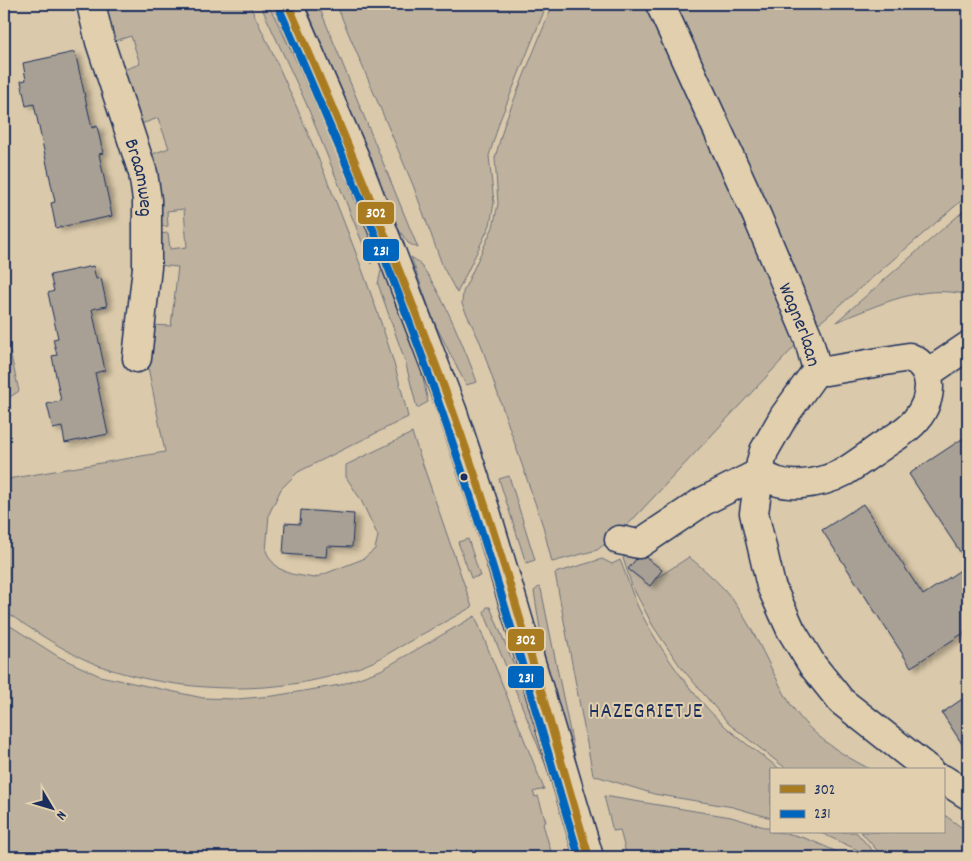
<svg xmlns="http://www.w3.org/2000/svg" width="972" height="861" viewBox="0 0 972 861" font-family="Dekko,sans-serif">
	<style>
		.green { fill: #beb29e; stroke: #6c707e }
		.building { fill: #a8a095; stroke: #1b2f5e; filter: url(#shadow) }
		.lines { fill: none; stroke-linecap: round; stroke-linejoin: round }
		.minor-casing { stroke: #1b2f5e; stroke-width: 31 }
		.major-casing { stroke: #1b2f5e; stroke-width: 31 }
		.minor { stroke: #e2cfad; stroke-width: 28 }
		.major { stroke: #e2cfad; stroke-width: 28 }
		.bus-1-casing { stroke: #e2cfad; stroke-width: 11 }
		.bus-2-casing { stroke: #e2cfad; stroke-width: 11 }
		.bus-1 { stroke: #aa7c21; stroke-width: 8 }
		.bus-2 { stroke: #0065bd; stroke-width: 8 }
		.bus-dot { fill: #1b2f5e; stroke: #e2cfad; stroke-width: 2 }
		.labels { text-anchor: middle; stroke-width: 4; stroke-linejoin: round; paint-order: stroke }
		.street-label { font-size: 20px; fill: #1b2f5e; stroke: #e2cfad }
		.neighbourhood-label { font-size: 21px; letter-spacing: 1px; fill: #1b2f5e; stroke: #e2cfad }
		.line-badge { stroke: #e2cfad; stroke-width: 2 }
		.badge-label { font-size: 14px; text-anchor: middle; font-weight: bold; fill: #fff }
	</style>
	<defs>
		<filter id="shadow"><feDropShadow dx="5.5" dy="3" stdDeviation="2.5" flood-color="#0004"/></filter>
	</defs>
	<rect width="100%" height="100%" fill="#dac9aa"/>
	<filter id="ink" filterUnits="userSpaceOnUse"><feTurbulence type="fractalNoise" baseFrequency=".02" numOctaves="2"/><feDisplacementMap in="SourceGraphic" scale="10" xChannelSelector="R" yChannelSelector="G"/><feConvolveMatrix kernelMatrix="1 2 1 2 8 2 1 2 1" color-interpolation-filters="sRGB"/></filter>
	<g filter="url(#ink)">
		<!-- green -->
		<path class="green" d="M100,4H249C288,83 322,165 354,248C375,304 395,359 408,417L298,472L281,489L269,514L266,551L270,559L278,568L291,574L314,578L363,559L375,549L378,536L361,500L346,477V465L412,433L472,607C449,620 427,631 405,644C395,649 385,656 375,661C294,697 186,695 103,667C67,654 35,631 4,611V474L8,479L165,452L146,357L149,325L171,326L178,267L157,265L158,234L168,233L170,249L187,247L184,209L167,211L168,226L158,227L150,155L169,148L158,118L136,126L118,72L140,64L131,36L108,43Z
			M260,4H268L315,98L351,180L374,246L371,264L306,103Z
			M305,4H318L418,248L408,243L399,230Z
			M336,4H547L500,120L489,156L494,203L490,225L457,293L443,267L413,185Z
			M553,4H648L698,109L797,344L622,531L597,550L552,562L543,526L490,371L481,344L462,304L463,292L493,227L498,204L495,158L505,122Z
			M674,4H968V195L823,320L816,324Z
			M968,207V295C921,283 879,305 836,322Z
			M411,257C433,267 468,357 477,382L466,385L434,322Z
			M382,266L419,360L428,402L417,408L405,361L378,284Z
			M4,326L19,391L4,401Z
			M509,476L535,560L526,563L499,479Z
			M468,539L480,576L471,578L458,542Z
			M633,552L649,583L689,557C707,572 724,586 737,606C757,635 770,669 788,700C807,733 840,754 872,770H788L729,724L680,666L653,626L632,586L623,558Z
			M602,559L612,564L620,560C627,576 631,593 639,609C658,647 695,700 727,728C744,743 763,756 781,770H771V818L733,807L654,794L593,775L555,573Z
			M539,587L541,589L578,771L546,666L534,591Z
			M487,607H490L524,689L549,773L484,612Z
			M475,616L544,789L533,792L535,797L538,796L546,822L543,824L552,855L559,857H472L327,851L264,852L203,857H4V622L59,657L100,676L203,698L237,699L273,696L340,685L381,670Z
			M604,796L731,817L771,829V832C799,832 823,846 848,857H627L620,830L613,831Z
			M943,814L968,832V857H883L861,832H943Z
			M819,832H856L878,857H873Z"/>
		<!-- building -->
		<path class="building" d="M75,52L92,128L97,126L103,153L99,154L112,216L56,228L51,203L55,202L34,104L26,106L21,81L26,80L23,63Z
			M93,266L96,279L101,278L107,306L92,309L105,370L95,373L108,434L65,443L62,427L53,429L47,404L61,401L52,356L57,355L53,339L58,338L48,293L54,291L50,275Z
			M968,435V564L909,474Z
			M863,504L923,595L968,565V630L911,667L822,530Z
			M301,510L354,514L352,547L327,546L326,557L283,554L285,523L300,524Z
			M646,557L662,570L650,586L628,569L636,559Z
			M968,695V753L942,713Z"/>
		<g class="lines">
			<!-- minor casing -->
			<g class="minor-casing">
				<g id="minor">
					<path id="s1" d="M91,4L100,42L143,173L147,200V267L137,358"/>
					<path id="s2" d="M660,4L757,216L808,337L817,370"/>
					<path d="M817,370L784,416L764,451L761,462L754,513L771,586L791,630L813,666L841,701L929,770"/>
					<path d="M928,373L968,346"/>
					<path d="M619,540L639,544L702,502L761,472C780,492 822,484 844,472C857,464 870,454 882,446C894,438 907,431 916,420C932,400 937,368 909,357L826,371L817,370"/>
					<path d="M943,779L968,795"/>
				</g>
			</g>
			<!-- major casing -->
			<g class="major-casing">
				<path id="major" d="M288,4L355,158L452,410L487,515L589,857"/>
			</g>
			<!-- minor -->
			<use href="#minor" class="minor"/>
			<!-- major -->
			<use href="#major" class="major"/>
			<!-- bus-1 casing -->
			<g class="bus-1-casing">
				<path id="bus-1" d="M288,4C346,138 402,272 452,409C505,555 545,708 589,857"/>
			</g>
			<!-- bus-2 casing -->
			<g class="bus-2-casing">
				<path id="bus-2" d="M279,8C337,141 396,278 443,415C494,561 535,710 579,857"/>
			</g>
			<!-- bus-1 -->
			<use href="#bus-1" class="bus-1"/>
			<!-- bus-2 -->
			<use href="#bus-2" class="bus-2"/>
		</g>
	</g>
	<!-- markers -->
	<circle class="bus-dot" cx="464" cy="477" r="4.5"/>
	<g class="labels">
		<!-- street labels -->
		<g class="street-label">
			<text dy="7" stroke="none"><textPath href="#s1" startOffset="181">Braamweg</textPath></text>
			<text dy="7" stroke="none"><textPath href="#s2" startOffset="350">Wagnerlaan</textPath></text>
		</g>
		<!-- neighbourhood labels -->
		<g class="neighbourhood-label">
			<text x="646" y="717">HAZEGRIETJE</text>
		</g>
	</g>
	<g class="line-badge">
		<rect x="357" y="201" width="38" height="24" rx="5" fill="#aa7c21"/>
		<rect x="362" y="238" width="38" height="24" rx="5" fill="#0065bd"/>
		<rect x="507" y="628" width="38" height="24" rx="5" fill="#aa7c21"/>
		<rect x="507" y="665" width="38" height="24" rx="5" fill="#0065bd"/>
	</g>
	<g class="badge-label">
		<text x="376" y="217">302</text>
		<text x="381" y="255">231</text>
		<text x="526" y="644">302</text>
		<text x="526" y="682">231</text>
	</g>
	<!-- margin -->
	<rect width="972" height="861" fill="none" stroke="#e2cfad" stroke-width="20"/>
	<rect x="10" y="10" width="952" height="841" fill="none" stroke="#1b2f5e" stroke-width="2" filter="url(#ink)"/>
	<!-- legend -->
	<rect x="770" y="768" width="175" height="65" fill="#e2cfad" stroke="#928f8d"/>
	<rect x="780" y="785" width="25" height="8" fill="#aa7c21" stroke="#928f8d"/>
	<text x="814" y="794" font-size="15" fill="#1b2f5e">302</text>
	<rect x="780" y="810" width="25" height="8" fill="#0065bd" stroke="#928f8d"/>
	<text x="814" y="818" font-size="15" fill="#1b2f5e">231</text>
	<!-- north arrow -->
	<g transform="translate(52 808) rotate(128)" stroke="#e2cfad" stroke-width="4" paint-order="stroke">
	<path d="M0-4L9 19L0 12L-9 19Z" fill="#1b2f5e"/>
	<text y="-8" font-size="14" font-weight="bold" text-anchor="middle" fill="#1b2f5e">N</text>
	</g>
</svg>
